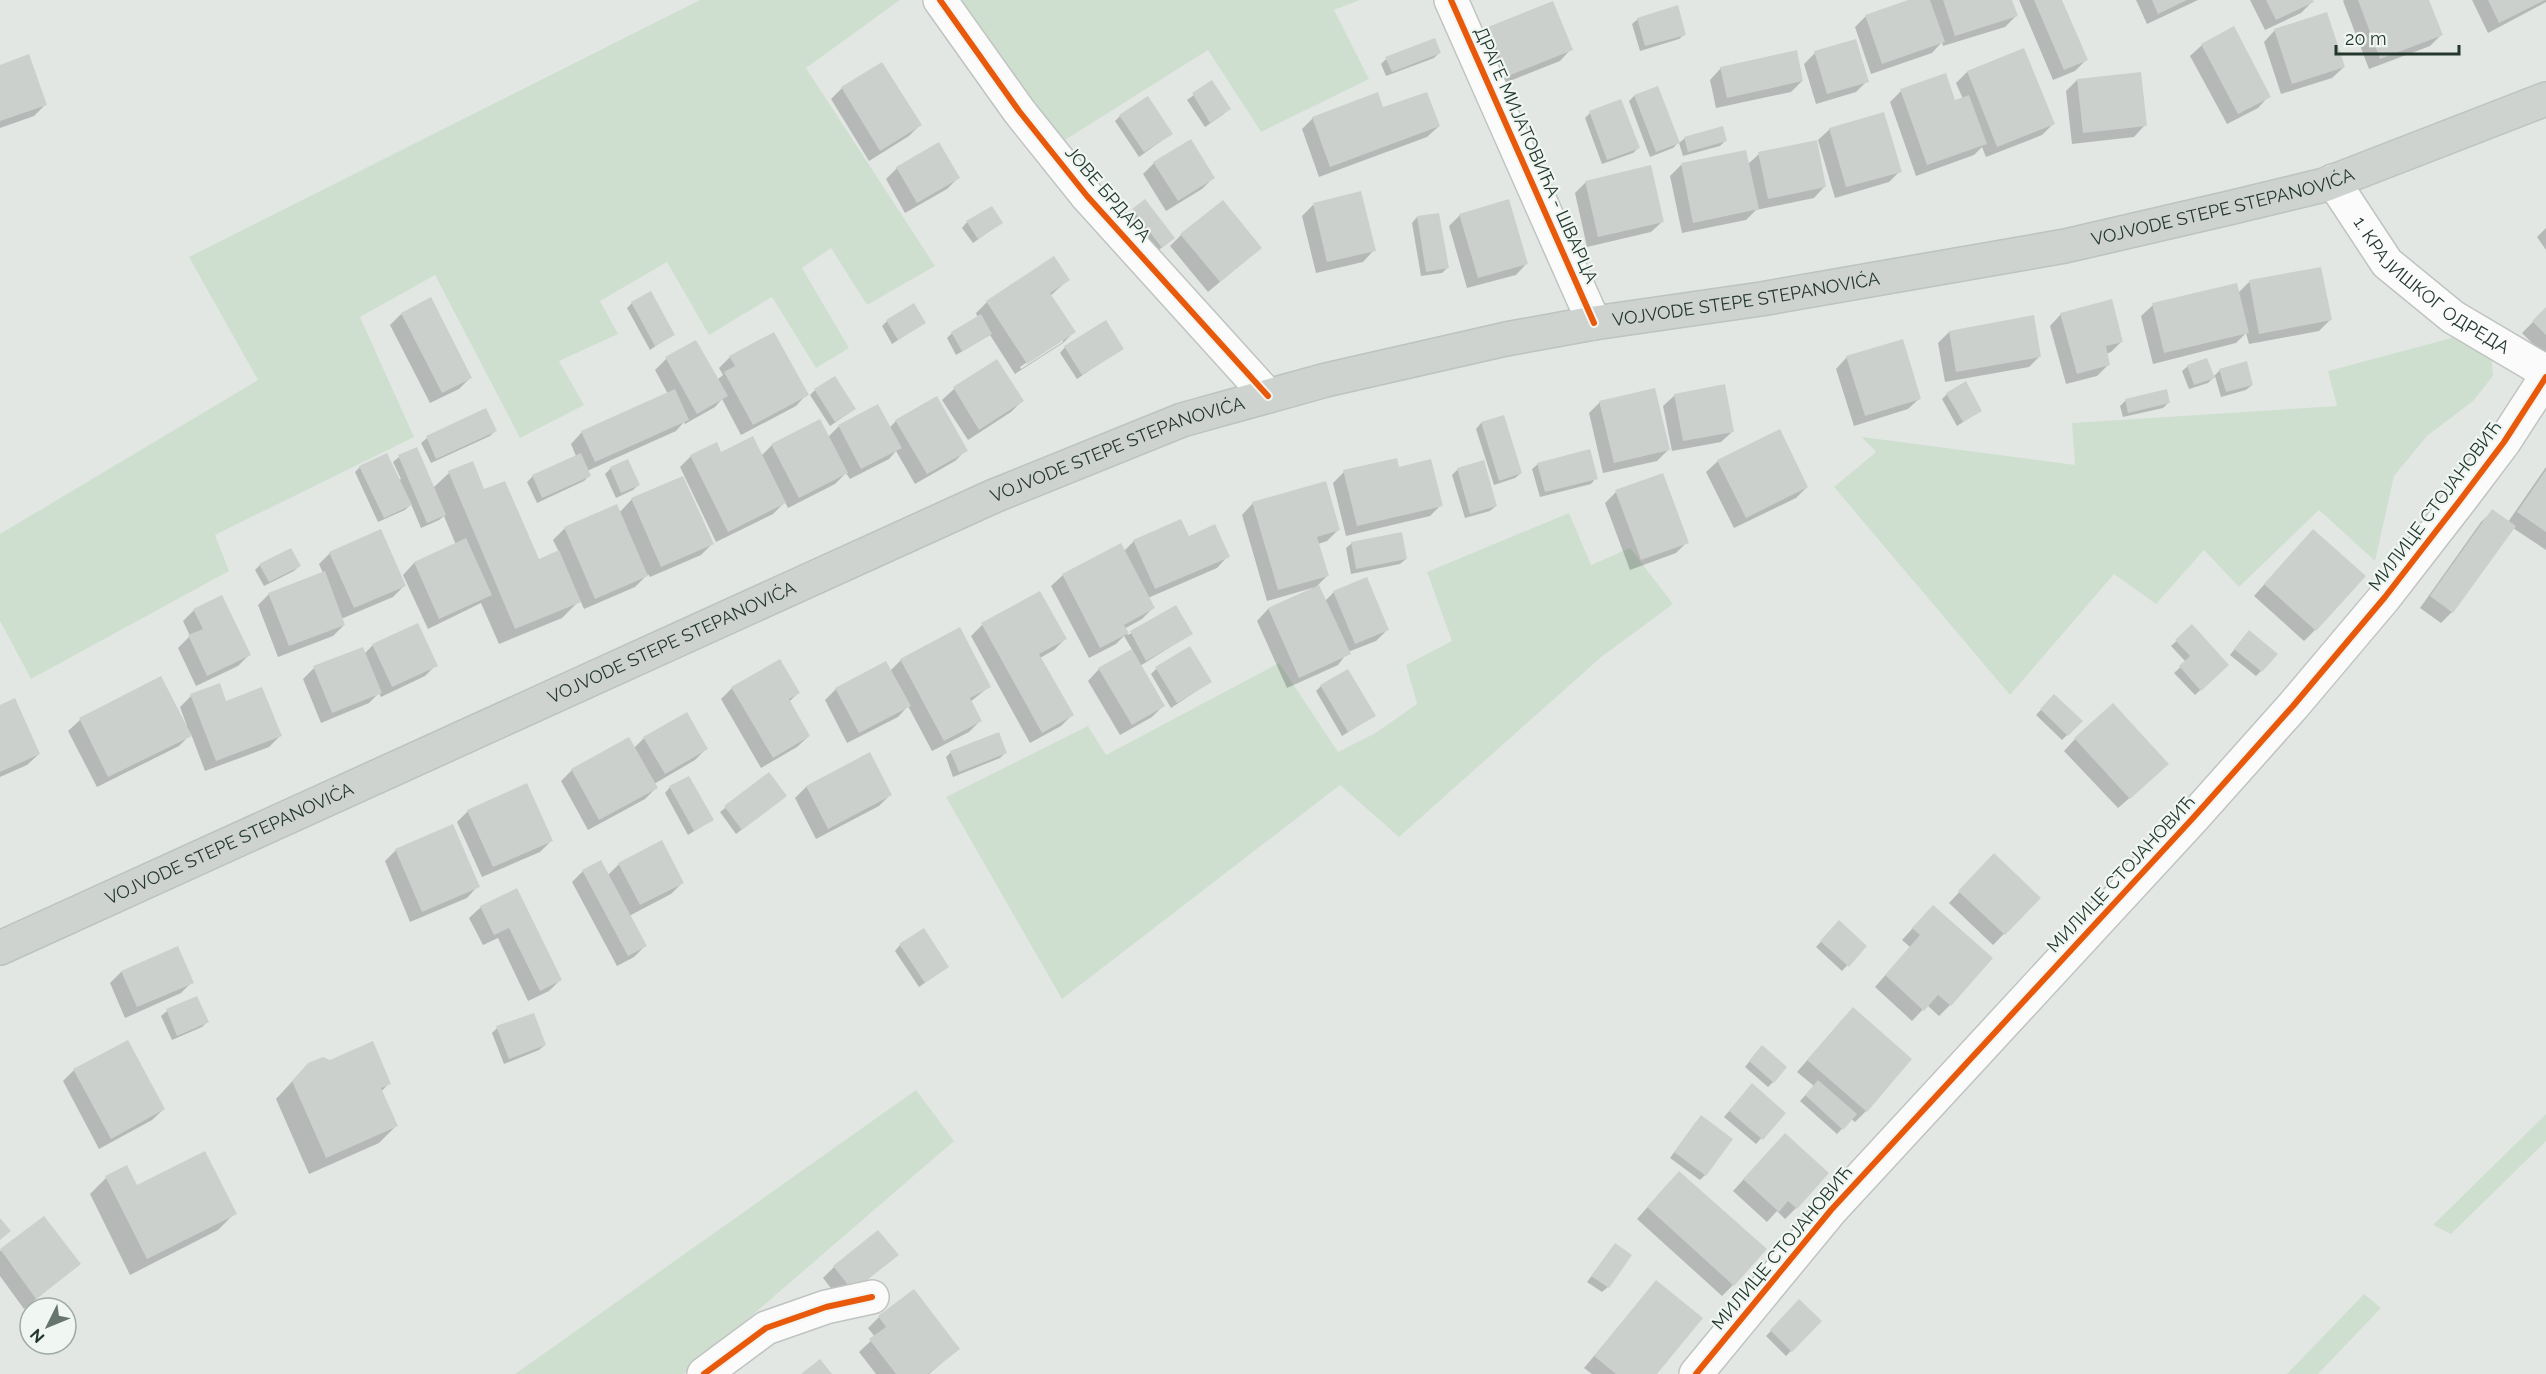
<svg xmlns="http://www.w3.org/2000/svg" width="2546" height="1374" viewBox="0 0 2546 1374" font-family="Raleway,sans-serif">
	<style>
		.green { fill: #cedfcf }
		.shadow { fill: #0003; fill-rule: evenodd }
		.building { fill: #cbd0cd }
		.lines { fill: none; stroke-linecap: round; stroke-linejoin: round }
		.minor-casing { stroke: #c0c4c1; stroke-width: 36 }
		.major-casing { stroke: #bcc3c0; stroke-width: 36 }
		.minor { stroke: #fbfbfb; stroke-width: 33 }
		.major { stroke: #ced3d0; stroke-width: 33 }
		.cycleway-casing { stroke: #f0f6f2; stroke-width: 10 }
		.cycleway { stroke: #e8590c; stroke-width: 6 }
		.labels { text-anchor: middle; stroke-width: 4.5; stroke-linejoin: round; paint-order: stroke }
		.street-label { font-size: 18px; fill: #23372d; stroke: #f0f6f2 }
	</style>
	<rect width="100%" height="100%" fill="#e3e7e4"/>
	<!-- green -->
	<path class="green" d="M700,0H900L806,68L935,266L867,305L831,248L802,268L849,348L816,368L772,297L709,335L667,262L600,301L618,334L559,361L584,405L520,438L435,275L360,317L414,437L215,535L229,571L31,679L0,621V534L258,380L189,257Z
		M950,0H1360L1334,10L1369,79L1261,132L1208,50L1060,143Z
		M2474,332L2491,351L2493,376L2473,401L2427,436L2394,476L2375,561L2319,510L2239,587L2204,550L2156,604L2114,574L2010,695L1834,487L1876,452L1862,437L2075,465L2072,423L2337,406L2328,371Z
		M1569,513L1591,565L1630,548L1673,604L1600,658L1399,837L1340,785L1062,999L946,797L1088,726L1106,755L1279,663L1338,752L1374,734L1417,704L1406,665L1452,641L1427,572Z
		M916,1090L954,1141L684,1374H515Z
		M2546,1114V1141L2451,1234L2433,1225Z
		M2364,1294L2381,1308L2318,1374H2287Z"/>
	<!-- shadow -->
	<path class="shadow" d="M1913,0H2011L2016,16L2005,27L1943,46L1942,42L1932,53L1871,74L1855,27L1866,16Z
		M2019,0H2061L2086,60L2075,71L2053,80Z
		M2136,0H2198L2147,24Z
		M2250,0H2312V2L2301,13L2265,30Z
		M2344,0H2428L2441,35L2430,46L2369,69L2343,1Z
		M2472,0H2546V2L2488,33Z
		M1552,3L1571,49L1560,61L1497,86L1477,40L1489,29Z
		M1638,19L1685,34L1679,39L1640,51L1632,24Z
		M2233,29L2269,96L2258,108L2227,124L2190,56L2202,45Z
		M2275,30L2344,67L2332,78L2281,94L2264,42Z
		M1440,52L1434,58L1386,76L1381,64L1386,59Z
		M1815,53L1867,81L1856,92L1816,104L1804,64Z
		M0,66L45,105L34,116L0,128Z
		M1721,68L1802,81L1791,92L1716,108L1710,80Z
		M1967,72L2053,124L2042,135L1986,157L1982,147L1974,155L1916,176L1890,102L1901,91L1955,102L1963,99L1956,83Z
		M2077,80L2145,125L2134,137L2072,144L2066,91Z
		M1212,82L1224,114L1205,127L1187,100Z
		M842,88L920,125L909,136L869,161L831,99Z
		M1657,88L1678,143L1673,148L1650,157L1629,101L1634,96Z
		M1383,109L1439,126L1427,137L1319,177L1302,129L1313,118Z
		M1590,113L1638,148L1633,153L1602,164L1585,118Z
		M1120,116L1171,134L1139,157L1115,121Z
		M1830,129L1900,171L1889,182L1835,198L1818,140Z
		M1685,138L1725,141L1720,146L1683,156L1679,143Z
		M1759,154L1825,186L1814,198L1756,210L1746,220L1682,233L1670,176L1681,165L1748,164Z
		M1154,163L1213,178L1202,189L1166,211L1143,174Z
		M897,168L958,178L947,189L905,213L886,179Z
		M1586,182L1663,221L1651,232L1587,247L1575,193Z
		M1145,201L1168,243L1156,252L1128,215Z
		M1313,205L1374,250L1363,262L1316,273L1302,216Z
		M1460,215L1527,263L1516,275L1467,288L1449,226Z
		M1417,217L1447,268L1442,273L1421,276L1412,223Z
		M967,222L1001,223L973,243L962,228Z
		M2546,228V250L2537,237Z
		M1181,235L1260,248L1208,292L1170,246Z
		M1053,258L1068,280L1050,296L1074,332L1063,343L1015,374L990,335L956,355L947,338L952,333L978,318L976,313L987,302ZM1063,338V342L1021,369L1020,367Z
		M2249,282L2330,320L2319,331L2249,344L2246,333L2236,343L2153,364L2141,316L2153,305L2238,293Z
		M632,303L673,334L650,350L627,308Z
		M2546,309V357L2522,333Z
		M401,314L470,378L459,389L430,403L390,325Z
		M2061,314L2122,341L2111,352L2106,354L2108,365L2097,376L2066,384L2050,326Z
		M887,321L924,323L892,344L882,326Z
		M1949,332L2040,356L2029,367L1945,382L1938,343Z
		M695,342L717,380L723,375L719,368L730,357L807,394L796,406L741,435L722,399L715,407L685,424L684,422L676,431L587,471L589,476L584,481L537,503L527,482L533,476L576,456L571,444L582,432L668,394L655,370L666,359Z
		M1065,347L1122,348L1077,379L1060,353Z
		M1847,357L1920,398L1908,409L1854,426L1836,369Z
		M997,361L1022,401L1011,412L968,440L942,400L954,389Z
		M2188,366L2213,377L2220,370L2252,385L2246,390L2221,397L2215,376L2208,383L2189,389L2182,371Z
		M815,390L855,409L830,426L810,395Z
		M1947,394L1980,411L1957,426L1942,399Z
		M1675,395L1733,431L1721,442L1672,451L1663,406Z
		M2126,400L2168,403L2163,408L2123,417L2120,406Z
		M1600,402L1668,450L1657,461L1603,473L1589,413Z
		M485,410L495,431L490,436L431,463L421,443L427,438Z
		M1503,416L1521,473L1515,478L1494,485L1476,429L1481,423Z
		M896,421L966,450L955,461L915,484L896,451L889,459L850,479L846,473L835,484L788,508L785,502L773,514L716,542L680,467L691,456L721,454L761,456L772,445L828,437L839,426L889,428Z
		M416,449L433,488L449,473L484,491L538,561L559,552L553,540L564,529L616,506L619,513L632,499L712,544L701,555L650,577L648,574L635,587L584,609L580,600L562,618L499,644L481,603L428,629L403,575L414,563L456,545L444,516L439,520L421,528L411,504L405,510L378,522L355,472L360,467L398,480L401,479L393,462L399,457Z
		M1718,461L1807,487L1796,498L1734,528L1706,472Z
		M1483,462L1496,506L1490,511L1465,518L1452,475L1457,470Z
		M1538,464L1596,478L1591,484L1540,497L1532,469Z
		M2546,467V550L2513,528L2452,612L2441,623L2420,608L2481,522L2493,511L2508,522Z
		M611,468L638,485L633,490L616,498L605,474Z
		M1398,469L1441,505L1430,516L1346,536L1333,483L1344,472Z
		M1616,492L1687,542L1676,553L1630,570L1605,503Z
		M1253,503L1338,530L1327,541L1318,544L1327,576L1317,586L1325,601L1334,592L1387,630L1376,641L1348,652L1338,665L1287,688L1257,621L1268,609L1313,590L1312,588L1267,601L1242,515Z
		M1188,538L1228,556L1217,568L1148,598L1153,608L1142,619L1124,629L1128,635L1175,607L1191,634L1140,666L1163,706L1152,717L1120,735L1088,681L1099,669L1133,651L1124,636L1116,644L1089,658L1051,586L1063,575L1120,545L1124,551L1134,541Z
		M2302,542L2315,630L2304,641L2254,596Z
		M1352,543L1406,559L1400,564L1351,574L1346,548Z
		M330,553L404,586L393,597L341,619L344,625L333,636L278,657L258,605L269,594L323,573L319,564Z
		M260,565L299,566L294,571L264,586L255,570Z
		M1039,593L1065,639L1054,650L1040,658L1072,715L1061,726L1030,743L971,636L982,625Z
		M194,610L249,655L238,666L196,686L178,648L190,636L183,621Z
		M2192,627L2227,665L2195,695L2174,673L2186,662L2171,646Z
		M2244,637L2261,671L2256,676L2230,655Z
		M373,645L436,665L425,676L381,697L379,693L369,703L321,723L303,679L314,668L364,654Z
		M901,660L990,686L970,702L980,721L969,732L932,751L908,706L898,717L847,743L825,700L836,689L890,671Z
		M1156,669L1210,682L1171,708L1151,674Z
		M161,678L185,727L187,726L180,707L191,696L225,703L280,736L269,747L205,771L191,734L179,746L97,787L68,731L80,720Z
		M1321,686L1374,716L1342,736L1316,691Z
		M732,688L798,693L789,702L809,736L797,747L761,768L721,699Z
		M2054,696L2081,721L2062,740L2036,715Z
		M0,706L39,754L27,765L0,777Z
		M644,738L706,749L695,760L654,784L656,788L645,799L588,830L561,781L572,770L634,748Z
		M2075,739L2156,775L2118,808L2064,751Z
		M951,752L1005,753L1000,758L953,777L946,757Z
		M869,754L890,795L879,806L816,839L795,798L806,787Z
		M769,774L785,796L736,834L720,812Z
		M670,787L712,820L688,835L665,793Z
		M468,811L551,841L540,852L482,877L457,822Z
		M396,850L478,886L467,898L410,922L385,861Z
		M1994,855L2039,898L1993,945L1949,903Z
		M619,864L682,883L671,894L629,916L645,946L634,957L617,966L572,882L583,871L607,876Z
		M516,890L560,980L549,991L528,1001L498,938L483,945L469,918L481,907Z
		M1922,918L1950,1005L1939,1016L1927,1005L1912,1021L1875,987L1910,947L1902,940Z
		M1839,922L1865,946L1842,971L1816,947Z
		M900,945L947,967L919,987L895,951Z
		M178,948L192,982L181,993L125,1018L110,983L121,972Z
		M196,998L207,1022L202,1027L172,1040L161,1016L167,1011Z
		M1842,1020L1910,1059L1866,1111L1855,1122L1851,1119L1837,1134L1800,1101L1814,1086L1797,1072Z
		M497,1028L545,1045L539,1050L504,1064L492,1033Z
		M1757,1052L1773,1082L1768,1087L1745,1067Z
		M74,1070L164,1109L152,1120L99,1149L63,1081Z
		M298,1075L389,1083L381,1092L396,1126L379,1143L309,1174L276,1099Z
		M1747,1090L1784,1113L1756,1144L1724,1117Z
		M1696,1122L1705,1175L1700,1180L1670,1158Z
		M1774,1146L1796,1208L1785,1219L1777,1211L1767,1222L1733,1191Z
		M106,1178L136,1187L235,1213L218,1230L130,1275L90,1194Z
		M1668,1184L1733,1285L1722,1296L1637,1219Z
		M44,1218L79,1264L24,1309L0,1276V1251Z
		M1615,1245L1608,1287L1602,1292L1587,1282Z
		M897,1254L841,1301L823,1278L834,1267Z
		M1656,1282L1655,1374H1592L1584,1368Z
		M1799,1301L1820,1321L1786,1356L1766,1336Z
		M879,1317L958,1349L929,1374H876L859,1352L875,1337L868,1328Z"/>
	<!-- building -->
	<path class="building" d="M1908,0H1930L1945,42L1882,64L1865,15Z
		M1943,0H2012L2018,16L1955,36Z
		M2034,0H2062L2088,60L2064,70Z
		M2152,0H2187L2158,14Z
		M2266,0H2313L2314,2L2276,20Z
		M2358,0H2429L2443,35L2380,59Z
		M2488,0H2545L2499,23Z
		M1553,1L1573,50L1508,76L1488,27Z
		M1678,5L1686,35L1645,46L1637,18Z
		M2327,12L2345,67L2292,84L2274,29Z
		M2234,26L2271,97L2238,114L2201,44Z
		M1435,38L1441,53L1392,72L1385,57Z
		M1856,39L1869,82L1827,94L1814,51Z
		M2024,48L2055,124L1997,147L1967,71Z
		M1797,50L1803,81L1727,98L1720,67Z
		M29,54L47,105L0,121V65Z
		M882,62L922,125L880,151L841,87Z
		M2141,72L2147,126L2083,133L2077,79Z
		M1946,73L1955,100L1969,95L1987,144L1927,165L1900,89Z
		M1212,80L1231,109L1210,123L1192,93Z
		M1658,86L1680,143L1656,152L1634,95Z
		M1378,92L1383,107L1427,92L1440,126L1330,167L1312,117Z
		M1148,96L1173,134L1144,152L1119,115Z
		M1621,99L1640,148L1607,160L1589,111Z
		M1884,112L1902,172L1846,187L1829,128Z
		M1723,126L1727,141L1688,152L1684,137Z
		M1191,139L1215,178L1178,201L1153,162Z
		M1817,140L1826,187L1768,199L1758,152Z
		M939,142L960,178L917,203L896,167Z
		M1746,150L1759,209L1693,223L1681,163Z
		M1651,165L1664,222L1598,237L1585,181Z
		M1361,191L1376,251L1327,262L1313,203Z
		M1145,199L1175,238L1162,248L1132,209Z
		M1509,199L1528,264L1478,278L1459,214Z
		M1223,200L1262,248L1220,282L1180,234Z
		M992,206L1003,223L978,239L966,221Z
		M1439,213L1449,268L1426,272L1417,216Z
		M1054,256L1070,280L1050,293L1076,332L1027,364L986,301Z
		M2321,267L2332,320L2259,334L2249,280Z
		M2237,283L2249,333L2164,353L2152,303Z
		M651,291L675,335L655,346L631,302Z
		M431,297L472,378L442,393L401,313Z
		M2112,299L2123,342L2106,346L2110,365L2077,374L2060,313Z
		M914,303L926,323L898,340L886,320Z
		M2546,307V335L2532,321Z
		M981,314L992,334L962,351L951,332Z
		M2034,315L2041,357L1956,372L1949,331Z
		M1106,320L1124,349L1082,375L1064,346Z
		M774,332L809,395L753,425L724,372L735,366L729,356Z
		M1903,339L1921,399L1865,416L1846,356Z
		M696,340L728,396L697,414L665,357Z
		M2207,358L2215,378L2194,385L2187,365Z
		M997,359L1024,401L979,430L953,387Z
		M2247,361L2253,385L2226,392L2219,369Z
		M835,376L856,409L835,422L814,389Z
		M1966,381L1982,411L1963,422L1946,393Z
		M1725,384L1734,432L1683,441L1674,394Z
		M1655,388L1670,450L1614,463L1599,401Z
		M675,389L689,420L595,462L581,431Z
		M2167,389L2170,403L2128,413L2125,399Z
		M937,396L968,451L927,474L895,420Z
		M878,404L902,448L861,469L838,425Z
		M486,408L497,431L436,459L426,436Z
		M1504,415L1522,473L1499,481L1481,422Z
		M820,419L848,473L799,498L771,444Z
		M1780,429L1808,487L1746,518L1717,460Z
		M753,436L786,503L728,532L690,455L717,442L721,452Z
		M417,447L446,515L427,523L398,455Z
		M1590,449L1598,479L1545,492L1537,463Z
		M387,453L412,505L384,518L359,466Z
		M581,453L591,476L542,498L532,475Z
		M1397,458L1399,467L1431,459L1443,506L1357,526L1343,470Z
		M628,459L640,485L621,493L610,467Z
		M1484,460L1497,506L1470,514L1457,468Z
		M473,461L484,489L505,481L539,559L559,550L581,602L515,629L448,471Z
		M2546,470V532L2517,512Z
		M1663,473L1689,543L1641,560L1615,490Z
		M683,476L714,544L661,567L631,498Z
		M1326,481L1340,530L1317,537L1329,576L1278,590L1252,502Z
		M617,504L648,576L595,599L564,527Z
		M2492,509L2516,526L2453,613L2430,596Z
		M1181,519L1189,536L1215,524L1230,557L1155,589L1133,540Z
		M381,529L406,586L354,608L329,552Z
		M2313,529L2366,576L2316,631L2264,584Z
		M1402,532L1407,559L1356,569L1351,542Z
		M466,538L492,595L439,619L414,562Z
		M1121,543L1155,608L1124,625L1129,633L1100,648L1062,574Z
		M291,548L301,566L269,582L259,564Z
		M325,571L345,625L289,646L268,593Z
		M1367,577L1389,630L1355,644L1333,591Z
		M1319,585L1351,654L1299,678L1268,608Z
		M1040,591L1067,639L1039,654L1074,715L1042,733L981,623Z
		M222,595L251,655L207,676L188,635L203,629L193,609Z
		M1176,605L1193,634L1146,661L1130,631Z
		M418,623L438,666L392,687L372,644Z
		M2192,624L2229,665L2201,691L2179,666L2190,656L2175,640Z
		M960,627L991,687L970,698L982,721L944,741L900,659Z
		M2249,630L2278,654L2262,672L2234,649Z
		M1190,646L1212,682L1177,703L1155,667Z
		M363,647L382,693L332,713L313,666Z
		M1132,649L1165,706L1132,725L1098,668Z
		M780,659L800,693L789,699L810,736L773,758L731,687Z
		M886,661L911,706L859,733L835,688Z
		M1348,669L1376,716L1348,732L1320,685Z
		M161,676L192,736L108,777L79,718Z
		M220,683L226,701L262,687L282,736L216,761L190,694Z
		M2054,694L2083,721L2068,736L2040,709Z
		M15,698L40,754L0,772V705Z
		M2113,703L2169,764L2130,799L2074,738Z
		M687,712L708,749L665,774L643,737Z
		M999,732L1007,753L959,772L950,751Z
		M629,737L658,788L599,820L571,769Z
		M870,752L892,795L828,829L806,786Z
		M769,772L787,796L742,830L724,806Z
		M689,776L714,820L694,831L669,786Z
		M527,783L553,841L493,867L467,810Z
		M453,824L480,887L422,912L395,849Z
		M662,840L684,883L640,905L618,863Z
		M1994,853L2041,898L2005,935L1958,891Z
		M601,860L647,946L628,956L582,870Z
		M517,888L562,980L540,991L509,928L494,935L480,906Z
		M1933,905L1993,958L1951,1006L1938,995L1924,1011L1885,975L1920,935L1912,928Z
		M1839,920L1867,946L1849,967L1820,941Z
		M924,928L949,967L925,983L899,944Z
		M178,946L194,983L137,1007L121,971Z
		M197,996L209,1022L177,1036L166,1009Z
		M1853,1007L1912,1059L1867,1112L1807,1060Z
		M534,1013L546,1045L509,1059L496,1026Z
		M128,1040L165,1109L111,1139L73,1069Z
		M373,1041L391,1084L381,1088L398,1126L326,1158L292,1081L308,1063L323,1057L330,1060Z
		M1762,1045L1787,1067L1774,1083L1749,1061Z
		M1818,1080L1857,1114L1843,1130L1805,1095Z
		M1752,1083L1786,1113L1763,1140L1729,1111Z
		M1701,1115L1733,1139L1706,1176L1674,1152Z
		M1785,1133L1829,1173L1797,1209L1788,1201L1779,1212L1743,1179Z
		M205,1151L237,1214L147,1259L105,1176L127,1165L137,1185Z
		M1679,1171L1767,1249L1734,1286L1647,1207Z
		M44,1216L81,1264L36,1299L0,1249Z
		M0,1218L11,1231L0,1240Z
		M878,1230L899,1255L853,1291L833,1266Z
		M1615,1243L1632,1255L1609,1288L1591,1276Z
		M1656,1280L1703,1318L1657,1374H1616L1594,1356Z
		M914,1289L960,1349L928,1374H896L869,1339L886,1327L878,1316Z
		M1799,1299L1822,1321L1792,1352L1770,1330Z
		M820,1359L832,1374H801Z"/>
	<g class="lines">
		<!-- minor casing -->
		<g class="minor-casing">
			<g id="minor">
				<path d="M940,0L1019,111L1087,196L1268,396"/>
				<path d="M1451,0L1594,323"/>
				<path id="s1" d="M2333,181L2387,263L2453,317L2546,372"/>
				<path d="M704,1374L766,1328L826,1307L872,1297"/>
				<path d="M1696,1374L1831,1210L2193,818L2293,706L2385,597L2461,499L2504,442L2546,377"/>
			</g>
		</g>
		<!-- major casing -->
		<g class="major-casing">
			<g id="major">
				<path id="s2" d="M0,948L994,496L1182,420L1326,380L1506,339L1594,323L1761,299L2065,246L2229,208L2324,185L2546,99"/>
			</g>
		</g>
		<!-- minor -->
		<use href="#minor" class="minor"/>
		<!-- major -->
		<use href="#major" class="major"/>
		<!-- cycleway casing -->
		<g class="cycleway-casing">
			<path id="cycleway" d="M940,0L1019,111L1087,196L1268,396
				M1451,0L1594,323
				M704,1374L766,1328L826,1307L872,1297
				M1696,1374L1831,1210L2193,818L2293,706L2385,597L2461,499L2504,442L2546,377"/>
		</g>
		<!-- cycleway -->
		<use href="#cycleway" class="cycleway"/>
	</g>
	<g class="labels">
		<!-- street labels -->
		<g class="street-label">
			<text transform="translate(1536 155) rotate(66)" y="6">ДРАГЕ МИЈАТОВИЋА - ШВАРЦА</text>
			<text transform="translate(1108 194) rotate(49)" y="6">ЈОВЕ БРДАРА</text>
			<text dy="6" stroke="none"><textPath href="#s2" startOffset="2358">VOJVODE STEPE STEPANOVIĆA</textPath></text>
			<text dy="6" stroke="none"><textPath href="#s1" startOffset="146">1. КРАЈИШКОГ ОДРЕДА</textPath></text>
			<text dy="6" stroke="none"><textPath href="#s2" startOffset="1872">VOJVODE STEPE STEPANOVIĆA</textPath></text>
			<text dy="6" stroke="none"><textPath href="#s2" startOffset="1224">VOJVODE STEPE STEPANOVIĆA</textPath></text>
			<text transform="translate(2435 506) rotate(-53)" y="6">МИЛИЦЕ СТОЈАНОВИЋ</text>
			<text dy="6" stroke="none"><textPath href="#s2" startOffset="738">VOJVODE STEPE STEPANOVIĆA</textPath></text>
			<text dy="6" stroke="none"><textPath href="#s2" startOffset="252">VOJVODE STEPE STEPANOVIĆA</textPath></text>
			<text transform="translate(2121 874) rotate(-47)" y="6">МИЛИЦЕ СТОЈАНОВИЋ</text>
			<text transform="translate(1782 1248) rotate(-50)" y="6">МИЛИЦЕ СТОЈАНОВИЋ</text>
		</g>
	</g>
	<!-- north arrow -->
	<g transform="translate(48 1326) rotate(227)"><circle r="28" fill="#f0f6f2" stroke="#9eaaa3" stroke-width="1.5"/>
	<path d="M0-4.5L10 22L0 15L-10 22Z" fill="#66756d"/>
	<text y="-9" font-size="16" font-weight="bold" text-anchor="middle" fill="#23372d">N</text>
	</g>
	<!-- scale -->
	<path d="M2336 45v9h123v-9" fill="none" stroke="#23372d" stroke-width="3"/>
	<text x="2345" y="45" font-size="18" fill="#23372d" stroke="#f0f6f2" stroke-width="4.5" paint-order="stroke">20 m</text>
</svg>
